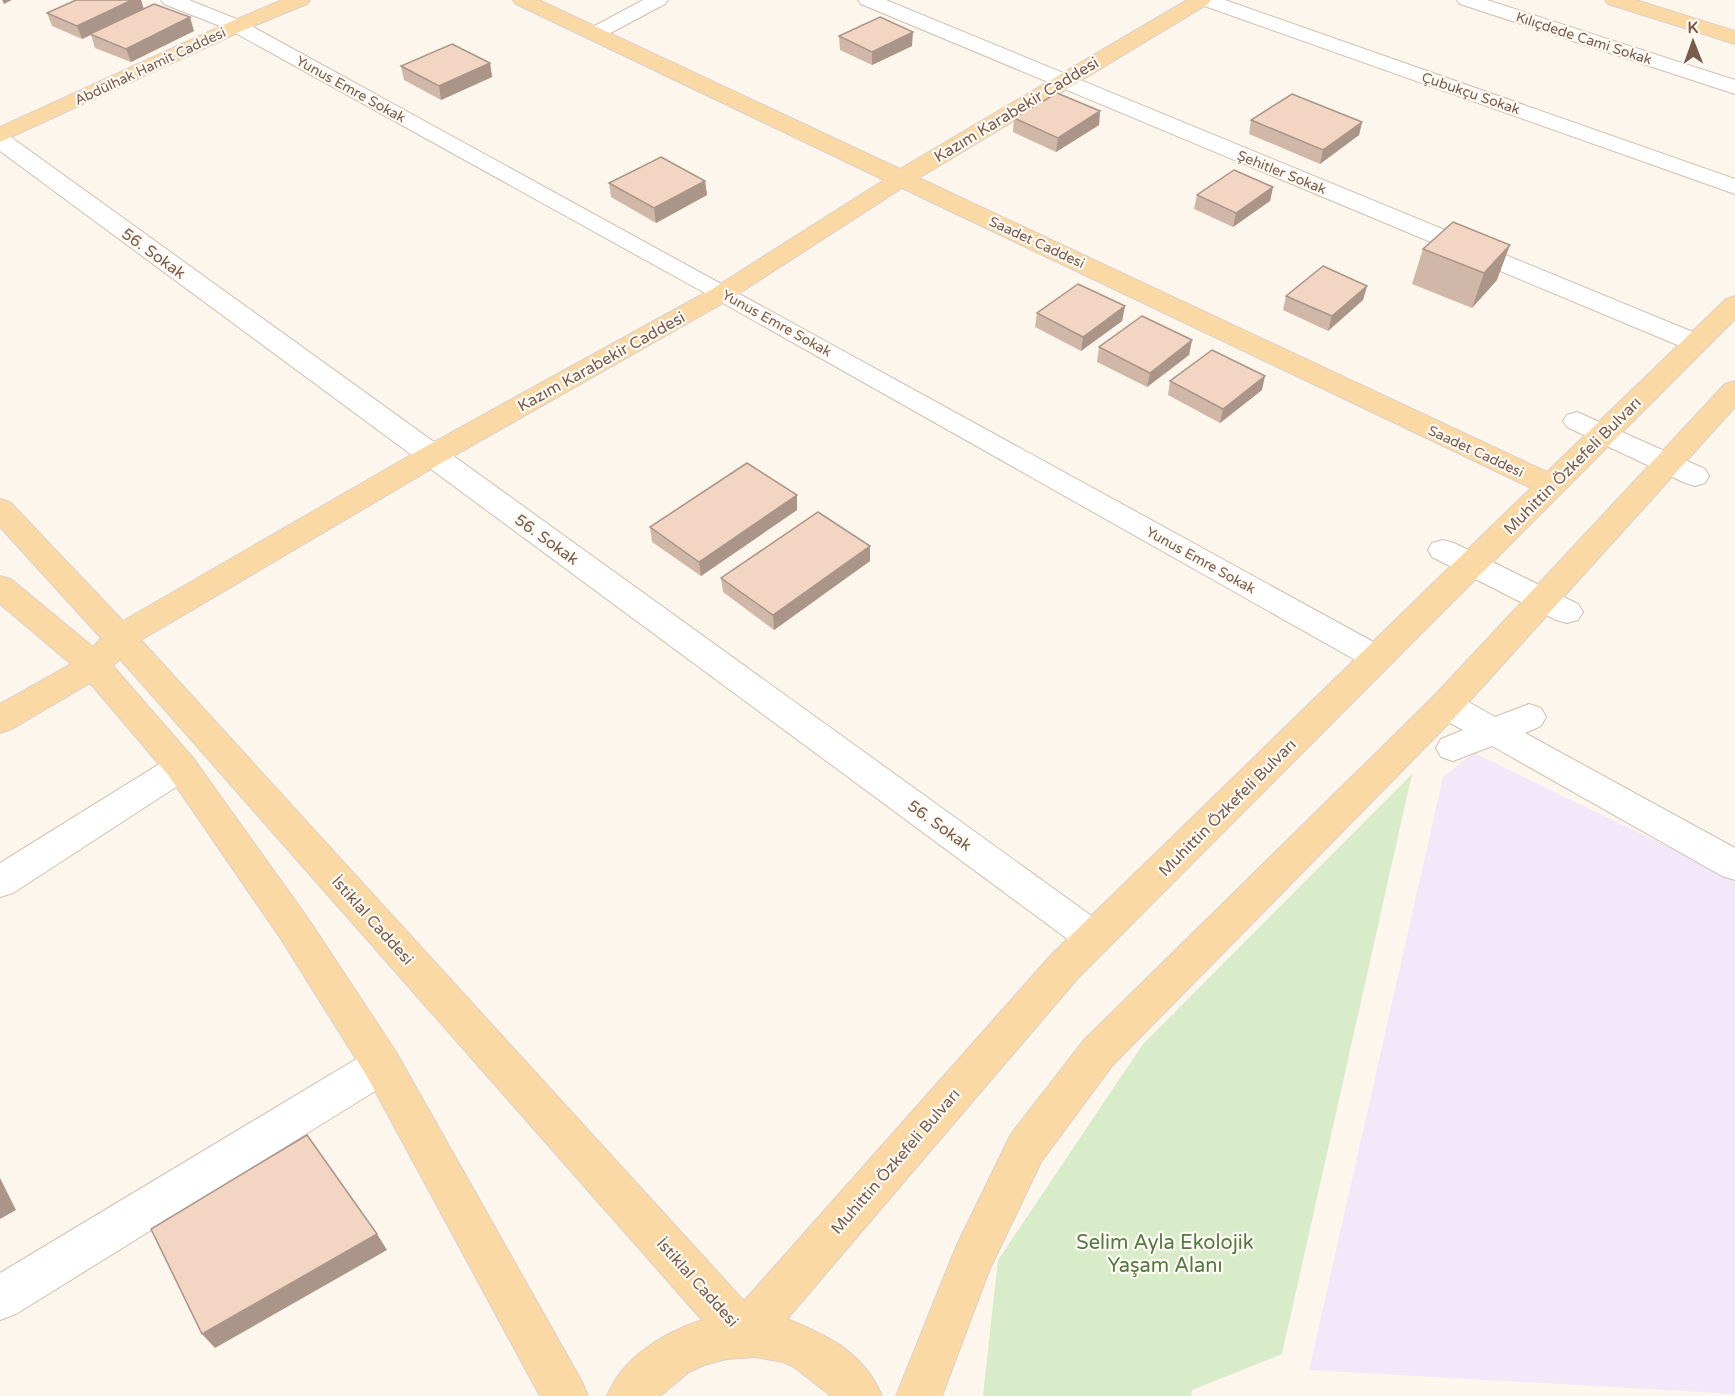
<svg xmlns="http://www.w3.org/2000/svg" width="1735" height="1396" viewBox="0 0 1735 1396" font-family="'Varela Round',sans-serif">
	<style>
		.education { fill: #f3e8fa }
		.green { fill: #d8ecc9 }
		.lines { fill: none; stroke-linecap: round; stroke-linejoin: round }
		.minor-casing { stroke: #d1beb0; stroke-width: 2 }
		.major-casing { stroke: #dad1cd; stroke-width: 2 }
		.minor { fill: #fff; fill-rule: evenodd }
		.major { fill: #fbd9a5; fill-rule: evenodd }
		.wall { fill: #d1b7a8 }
		.shaded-wall { fill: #aa9588 }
		.building { fill: #f3d5c3; stroke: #aa9588; stroke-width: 1.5 }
		.labels { text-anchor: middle; stroke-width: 4.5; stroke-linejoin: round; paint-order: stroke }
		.far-street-label { font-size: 14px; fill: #7a5c4d; stroke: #fffaf3 }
		.street-label { font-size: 16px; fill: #7a5c4d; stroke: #fffaf3 }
		.near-park-label { font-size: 20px; fill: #537a41; stroke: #fffaf3 }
	</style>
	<rect width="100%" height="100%" fill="#fdf6ec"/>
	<!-- education -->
	<path class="education" d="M1474,753L1735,879V1394L1309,1370L1443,777Z"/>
	<!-- green -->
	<path class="green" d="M1412,774L1282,1354L1192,1390L1191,1396H983L998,1260L1143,1044Z"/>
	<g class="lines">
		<!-- minor casing -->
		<g class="minor-casing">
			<path id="minor" d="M161,0H189L244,22L1388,650L1393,658L1388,666L1377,670L1366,666L714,298L230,30L164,4Z
				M643,0H668L665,4L601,38L594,40L587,38L584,34L587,30Z
				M858,0H886L1705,337L1709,343L1705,349L1696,351L1687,349L861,4Z
				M1196,0H1225L1735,179V194L1199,4Z
				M1457,0H1487L1735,80V94L1460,4Z
				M0,133L8,135L1107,927L1113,938L1107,949L1094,954L1081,949L0,151Z
				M1577,412L1705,469L1709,476L1705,483L1695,486L1685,483L1567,427L1563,421L1567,415Z
				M1443,540L1454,543L1578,604L1583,612L1578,620L1567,623L1556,620L1432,557L1428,550L1432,543Z
				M1446,692L1458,696L1495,717L1529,704L1541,708L1546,717L1541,726L1525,733L1735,848V880L1722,876L1492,746L1453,761L1441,757L1436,748L1441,739L1463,730L1434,714L1429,705L1434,696Z
				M181,754L193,758L198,767L193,776L13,893L0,897V863L169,758Z
				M382,1047L396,1052L402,1065L396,1078L16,1314L0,1320V1273L368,1052Z"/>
		</g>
		<!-- major casing -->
		<g class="major-casing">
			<path id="major" d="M282,0H310L307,4L244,30L0,142V127L230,22Z
				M513,0H539L900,169L1187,0H1211L1208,4L919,178L1547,472L1726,299L1735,296V319L1078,978L787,1319C829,1336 863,1352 882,1396H831L794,1367L783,1362L755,1357L727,1359L704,1365L689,1372L660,1396H607C623,1357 663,1333 702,1320L120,659L113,666L193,758L307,917L396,1052L581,1380L588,1396H540L368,1078L281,939L169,776L90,683L12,729L0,733V704L71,664L0,604V576L11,579L93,647L101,638L0,527V499L10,502L123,621L423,448L714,288L884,180L516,4ZM902,188L1531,488L1052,954L744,1301L141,640L443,462L732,298Z
				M1605,0H1636L1735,31V44L1608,4Z
				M1735,381V407L1458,714L1112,1066L1041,1162L989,1271L942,1396H896L956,1247L1011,1134L1084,1040L1434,696L1725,384Z"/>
		</g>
		<!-- minor -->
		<use href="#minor" class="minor"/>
		<!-- major -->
		<use href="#major" class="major"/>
	</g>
	<!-- wall -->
	<path class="wall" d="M76,0H141L144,9L194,31L131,62L95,48L91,35L82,39L52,26L47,13Z
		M839,36L912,46L872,65L840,50Z
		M490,63L492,77L441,100L404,80L401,66Z
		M1100,111L1099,125L1056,152L1013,132L1014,118Z
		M1251,120L1362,122L1359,135L1320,164L1249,134Z
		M705,181L707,195L656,223L611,197L609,183Z
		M1273,187L1270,201L1233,227L1194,209L1197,195Z
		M1453,222L1497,280L1472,308L1412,284L1423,249Z
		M1367,286L1363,300L1328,331L1283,310L1286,296Z
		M1125,306L1122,321L1081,351L1035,327L1037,313Z
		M1192,340L1189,355L1147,387L1097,362L1099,347Z
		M1170,381L1262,390L1220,423L1168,395Z
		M797,495V510L701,576L652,542L650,527Z
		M870,546V561L774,630L723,592L721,578Z"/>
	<!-- shaded-wall -->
	<path class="shaded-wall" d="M2,0H12L4,4Z
		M132,0H141L144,10L82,39L77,26Z
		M190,17L194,31L131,62L126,49Z
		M913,32L912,46L872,65V52Z
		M490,63L492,77L441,100L439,86Z
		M1100,111L1099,125L1056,152L1058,138Z
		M1362,122L1359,135L1320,164L1323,150Z
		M705,181L707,195L656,223L654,208Z
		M1273,187L1270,201L1233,227L1236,213Z
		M1510,245L1497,280L1472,308L1484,273Z
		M1367,286L1363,300L1328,331L1332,316Z
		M1125,306L1122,321L1081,351L1083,337Z
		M1192,340L1189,355L1147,387L1150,373Z
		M1265,376L1262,390L1220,423L1223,409Z
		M797,495V510L701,576L699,562Z
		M870,546V561L774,630L773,615Z
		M0,1178L16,1210L0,1219Z
		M377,1234L387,1250L215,1348L202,1334Z"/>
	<!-- building -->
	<path class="building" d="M76,0H132L77,26L47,13Z
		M154,4L190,17L126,49L90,34Z
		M880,17L913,32L872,52L839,36Z
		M452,44L490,63L439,86L401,66Z
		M1057,93L1100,111L1058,138L1014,118Z
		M1292,94L1362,122L1323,150L1251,120Z
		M661,157L705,181L654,208L609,183Z
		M1234,170L1273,187L1236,213L1197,195Z
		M1453,222L1510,245L1484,273L1423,249Z
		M1323,266L1367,286L1332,316L1286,296Z
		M1078,284L1125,306L1083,337L1037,313Z
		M1142,316L1192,340L1150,373L1099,347Z
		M1212,350L1265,376L1223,409L1170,381Z
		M747,463L797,495L699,562L650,527Z
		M818,512L870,546L773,615L721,578Z
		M307,1135L377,1234L202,1334L151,1229Z"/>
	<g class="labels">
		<!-- far-street labels -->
		<g class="far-street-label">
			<text transform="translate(1584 38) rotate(18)" y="5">Kılıçdede Cami Sokak</text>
			<text transform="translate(150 66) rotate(-25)" y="5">Abdülhak Hamit Caddesi</text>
			<text transform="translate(351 89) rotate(29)" y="5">Yunus Emre Sokak</text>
			<text transform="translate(1471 93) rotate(19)" y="5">Çubukçu Sokak</text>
			<text transform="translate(1282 172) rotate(22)" y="5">Şehitler Sokak</text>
			<text transform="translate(1037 242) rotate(25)" y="5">Saadet Caddesi</text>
			<text transform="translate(777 323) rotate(29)" y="5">Yunus Emre Sokak</text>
			<text transform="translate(1476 451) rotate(25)" y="5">Saadet Caddesi</text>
			<text transform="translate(1201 560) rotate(29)" y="5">Yunus Emre Sokak</text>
		</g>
		<!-- street labels -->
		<g class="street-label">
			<text transform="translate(1016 109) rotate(-31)" y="6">Kazım Karabekir Caddesi</text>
			<text transform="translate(154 253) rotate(36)" y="6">56. Sokak</text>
			<text transform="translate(601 361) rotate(-29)" y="6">Kazım Karabekir Caddesi</text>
			<text transform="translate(1572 465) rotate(-45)" y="6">Muhittin Özkefeli Bulvarı</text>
			<text transform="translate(547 539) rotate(36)" y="6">56. Sokak</text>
			<text transform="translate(1227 807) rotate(-45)" y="6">Muhittin Özkefeli Bulvarı</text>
			<text transform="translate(940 825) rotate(36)" y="6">56. Sokak</text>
			<text transform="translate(373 920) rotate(48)" y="6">İstiklal Caddesi</text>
			<text transform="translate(895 1161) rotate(-49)" y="6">Muhittin Özkefeli Bulvarı</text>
			<text transform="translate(698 1282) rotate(48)" y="6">İstiklal Caddesi</text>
		</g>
		<!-- near-park labels -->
		<g class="near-park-label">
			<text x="1165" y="1249">Selim Ayla Ekolojik<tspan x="1165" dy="23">Yaşam Alanı</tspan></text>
		</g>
	</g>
	<!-- north arrow -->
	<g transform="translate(1693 42) rotate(359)" stroke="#fffaf3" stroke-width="4.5" paint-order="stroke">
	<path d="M0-4.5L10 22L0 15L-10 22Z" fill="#7a5c4d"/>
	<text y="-9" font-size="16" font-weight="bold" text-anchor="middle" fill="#7a5c4d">K</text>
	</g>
</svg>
